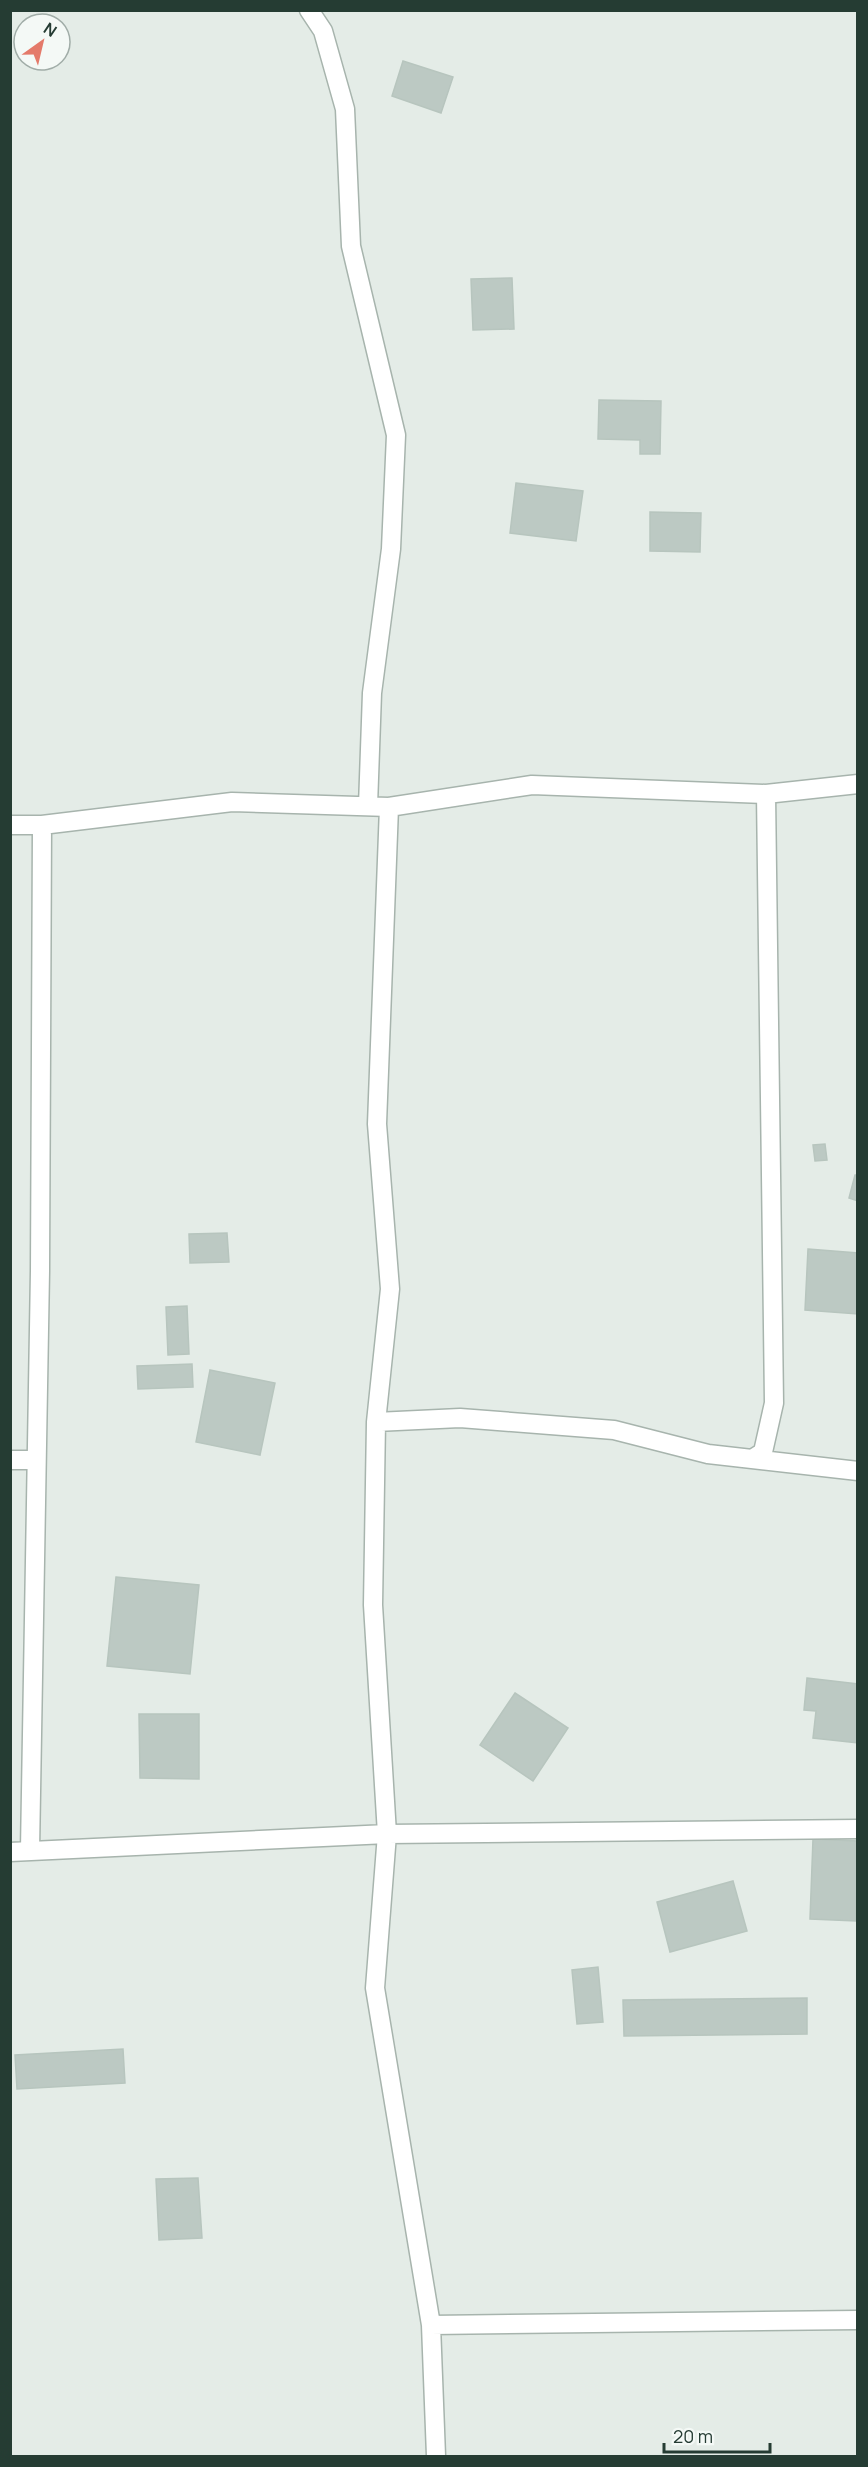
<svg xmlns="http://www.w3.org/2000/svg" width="868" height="2467" viewBox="0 0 868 2467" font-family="Manrope,sans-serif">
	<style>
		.building { fill: #bcc9c3; stroke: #b7c5be; stroke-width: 1.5 }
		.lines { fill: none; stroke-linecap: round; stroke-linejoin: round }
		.minor-casing { stroke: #a7b4ad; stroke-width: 21 }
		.minor { stroke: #fff; stroke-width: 18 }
	</style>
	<rect width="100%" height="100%" fill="#e4ece7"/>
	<!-- building -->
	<path class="building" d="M403,61L453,77L441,113L392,96Z
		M512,278L514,329L473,330L471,279Z
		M599,400L661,401L660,454H640V440L598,439Z
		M516,483L583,491L576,541L510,533Z
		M650,512L701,513L700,552L650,551Z
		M825,1144L827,1160L815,1161L813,1145Z
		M855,1175H858V1201L849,1198Z
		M227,1233L229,1262L190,1263L189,1234Z
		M808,1249L858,1253V1314L805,1310Z
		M187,1306L189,1354L168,1355L166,1307Z
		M192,1364L193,1387L138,1389L137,1366Z
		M210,1370L275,1383L260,1455L196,1442Z
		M116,1577L199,1585L190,1674L107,1666Z
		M807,1678L858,1684V1743L813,1738L816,1711L804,1710Z
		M515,1693L568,1728L533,1781L480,1745Z
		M139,1714H199V1779L140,1778Z
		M813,1839L858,1841L856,1921L810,1919Z
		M733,1881L747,1931L670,1952L657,1902Z
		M598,1967L603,2022L577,2024L572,1970Z
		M807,1998V2034L624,2036L623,2000Z
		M123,2049L125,2083L17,2089L15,2055Z
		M198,2178L202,2238L159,2240L156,2179Z"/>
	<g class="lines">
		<!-- minor casing -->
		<g class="minor-casing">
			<path id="minor" d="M309,10L323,31L345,109L351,246L396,435L391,549L372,693L368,806
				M389,807L377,1124L390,1289L376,1422L373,1605L387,1834L375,1988L431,2325L436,2456
				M10,825H42L232,802L389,807L532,785L766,794L858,784
				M376,1422L460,1418L614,1430L708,1454L752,1459L763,1452L774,1403L766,794
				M752,1459L858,1471
				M10,1460H36
				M30,1850L40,1271L42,825
				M10,1852L387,1834L858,1829
				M431,2325L858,2320"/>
		</g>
		<!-- minor -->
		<use href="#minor" class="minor"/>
	</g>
	<!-- border -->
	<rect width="868" height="2467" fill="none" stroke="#253c33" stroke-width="24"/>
	<!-- north arrow -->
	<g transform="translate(42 42) rotate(34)"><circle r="28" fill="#f4f9f6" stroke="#a1ada8" stroke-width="1.5"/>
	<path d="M0-4.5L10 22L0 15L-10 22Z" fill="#e47a6a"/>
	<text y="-9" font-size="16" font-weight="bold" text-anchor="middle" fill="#253c33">N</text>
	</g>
	<!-- scale -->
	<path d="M664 2443v9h106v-9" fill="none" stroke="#253c33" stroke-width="3"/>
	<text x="673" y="2443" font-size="18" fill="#253c33" stroke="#f4f9f6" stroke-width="4.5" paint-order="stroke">20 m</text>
</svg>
